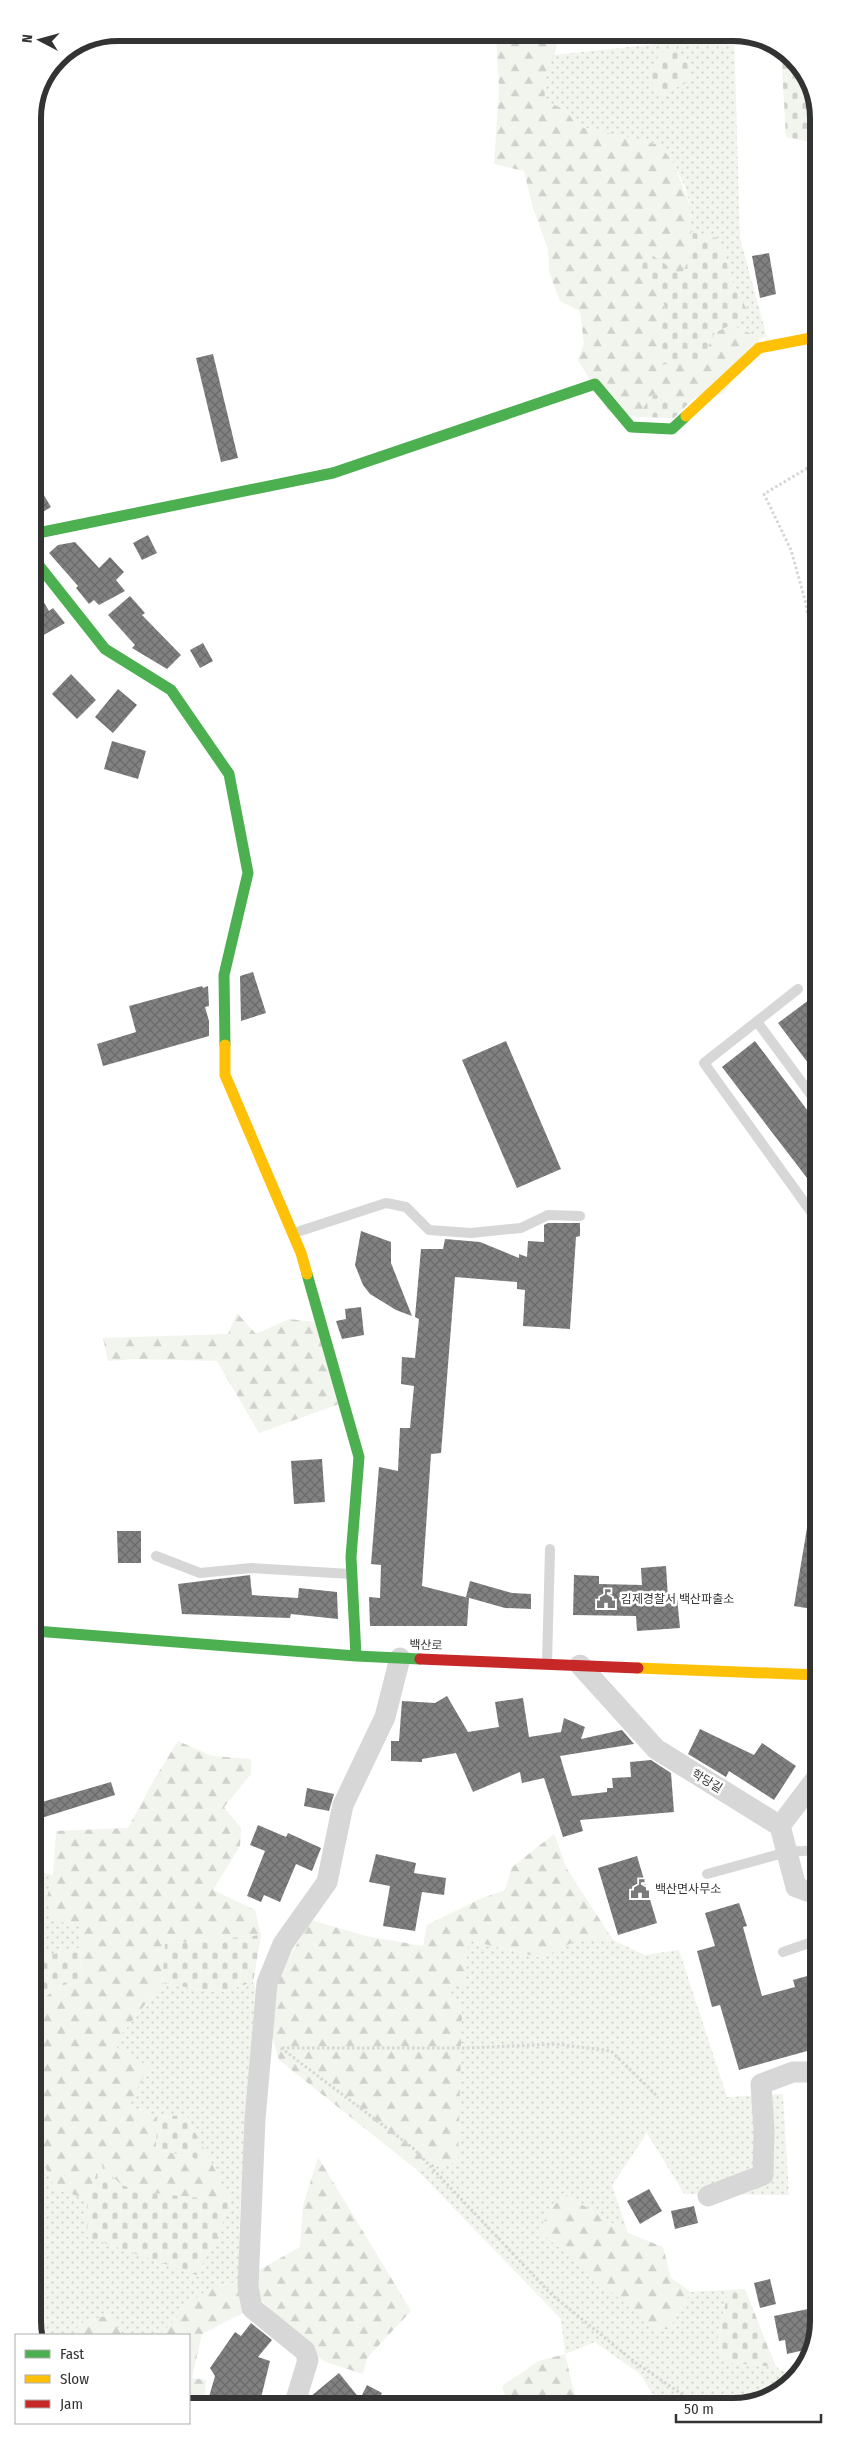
<svg xmlns="http://www.w3.org/2000/svg" width="851" height="2439" viewBox="0 0 851 2439" font-family="'Fira Sans Condensed','Noto Sans KR',sans-serif">
	<style>
		.grass { fill: url(#grass-dots) }
		.forest { fill: url(#forest-firs) }
		.cemetery { fill: url(#cemetery-stones) }
		.building { fill: url(#building-cross-hatch) }
		.lines { fill: none; stroke-linecap: round; stroke-linejoin: round }
		.path { stroke: #d6d6d6; stroke-width: 3; stroke-dasharray: 2.5 2.5; stroke-linecap: butt }
		.lane { stroke: #d7d7d7; stroke-width: 10 }
		.street { stroke: #d7d7d7; stroke-width: 21 }
		.fast { stroke: #4caf50; stroke-width: 11 }
		.slow { stroke: #ffc107; stroke-width: 11 }
		.jam { stroke: #c62828; stroke-width: 11 }
		.labels { text-anchor: middle; stroke-width: 5; stroke-linejoin: round; paint-order: stroke }
		.poi-label { font-size: 12px; fill: #333; stroke: #fff; text-anchor: start }
		.street-label { font-size: 12px; fill: #333; stroke: #fff }
		.rim { fill: none; stroke: #333; stroke-width: 6 }
	</style>
	<defs>
		<pattern id="grass-dots" width="8" height="8" patternUnits="userSpaceOnUse" patternTransform="scale(1.25)"><rect width="8" height="8" fill="#f1f5ed"/><path d="M2 2h.1M6 6h.1" fill="none" stroke="#cfd2cc" stroke-width="1.8" stroke-linecap="round"/></pattern>
		<pattern id="forest-firs" width="22" height="20" patternUnits="userSpaceOnUse" patternTransform="scale(1.25)"><rect width="22" height="20" fill="#f1f5ed"/><path d="M5 1l3.5 6h-7zM16 11l3.5 6h-7z" fill="#cfd2cc"/></pattern>
		<pattern id="cemetery-stones" width="16" height="16" patternUnits="userSpaceOnUse" patternTransform="scale(1.25)"><rect width="16" height="16" fill="#f1f5ed"/><path d="M2 7V4a2 2 0 0 1 4 0v3zM10 15v-3a2 2 0 0 1 4 0v3z" fill="#cfd2cc"/></pattern>
		<pattern id="building-cross-hatch" width="8" height="8" patternUnits="userSpaceOnUse" patternTransform="scale(1.25)"><rect width="8" height="8" fill="#818181"/><path d="M0 0l8 8M0 8l8-8" fill="none" stroke="#6a6a6a"/></pattern>
	</defs>
	<rect width="100%" height="100%" fill="#fff"/>
	<!-- grass -->
	<path class="grass" d="M661,33H734L740,238L767,337L760,338L732,325L748,312L732,281L720,239L691,232L690,206L685,187L674,164L660,145L577,126L566,110L544,101V76L554,55L657,44Z
		M35,1870L53,1875L47,1897L79,1924L80,1948L35,1958Z
		M579,1938L613,1940L645,1955L679,1950L727,2097L783,2094L789,2195L684,2194L647,2133L612,2185L628,2233L563,2193L669,2329L691,2292L729,2290L717,2337L723,2362L776,2367L794,2377L755,2404L715,2401L659,2404L640,2374L595,2342L565,2354L561,2319L417,2170L458,2162L447,1987L465,1983L468,1940L542,1958Z
		M253,1982L257,1992L240,2213L239,2282L224,2284L159,2335H123L108,2315L79,2324L75,2335H35V2091L43,2162L55,2189L87,2199V2237L231,2201L186,2115L157,2117L128,2106L113,2045L162,1983L219,1993Z"/>
	<!-- forest -->
	<path class="forest" d="M560,34L554,55L544,76L545,101L566,110L577,126L660,145L674,164L690,206L693,252L681,276L646,251L656,291L665,306L659,332L701,360L715,332L732,325L760,338L723,394L678,400L653,394L637,417L609,412L578,360L584,344L580,311L560,301L549,272L548,249L533,208L524,171L494,164L499,88L496,35Z
		M237,1313L256,1334L289,1319L315,1322L339,1404L259,1433L217,1361L136,1359L108,1361L103,1338L228,1334Z
		M178,1741L212,1756L251,1759V1774L224,1807L241,1828L240,1846L213,1890L255,1910L261,1935L165,1944L162,1983L113,2045L149,2067L128,2106L157,2117L156,2149L211,2162L231,2201L151,2193L121,2185L100,2164L87,2199L55,2189L43,2162L35,2091V2006L57,1987L81,1980L79,1925L53,1921L47,1897L53,1875L56,1831L128,1828L155,1778Z
		M554,1834L567,1869L613,1940L579,1939L542,1958L468,1940L465,1984L448,1987L462,2011L458,2162L417,2170L279,2060L270,2029L276,1980L311,1920L366,1936L423,1946L427,1925L480,1899L505,1890L512,1867Z
		M318,2157L411,2311L367,2358L363,2374L323,2361L259,2298L254,2273L300,2247L303,2206Z
		M563,2193L628,2233L663,2247L671,2278L691,2292L669,2329H655L538,2230Z
		M239,2282L245,2312L202,2334L192,2378L206,2380L204,2402L221,2406H189V2335H159C190,2308 192,2288 239,2282Z
		M108,2315L123,2335H75L79,2324Z
		M565,2354L577,2404L508,2405L502,2386L539,2361Z"/>
	<!-- cemetery -->
	<path class="cemetery" d="M673,50L686,57L692,80L661,95L649,79L659,52Z
		M781,50L789,54L816,96V143L786,137Z
		M691,232L720,239L732,281L748,312L732,325L715,332L702,360L658,365L659,332L665,306L641,268L646,251L681,275L693,252Z
		M653,394L678,400L694,398L674,418L637,417Z
		M261,1935L253,1982L219,1993L162,1983L165,1944Z
		M80,1948L81,1980L57,1987L35,2006V1958Z
		M186,2115L211,2162L156,2149L157,2117Z
		M100,2164L121,2185L151,2193L231,2201L217,2238L197,2275L87,2237V2199Z
		M745,2289L776,2367L723,2362L717,2337L729,2290Z"/>
	<!-- building -->
	<path class="building" d="M769,253L776,294L760,298L752,256Z
		M213,354L238,458L221,462L196,358Z
		M33,477L51,507L33,518Z
		M148,535L157,553L142,560L133,543Z
		M75,542L99,568L110,557L124,572L116,580L125,591L99,605L94,600L89,604L76,588L78,586L49,553L58,545Z
		M33,584L49,611L53,608L65,623L40,637L33,625Z
		M130,596L145,613L142,615L181,655L167,669L132,648L135,645L108,615Z
		M203,643L213,661L200,668L190,650Z
		M71,674L96,700L77,719L52,694Z
		M118,689L137,705L113,733L95,717Z
		M112,741L146,751L138,779L104,769Z
		M253,972L266,1013L241,1021L240,976Z
		M202,986L203,988L208,986L209,1006L205,1007L209,1021V1036L103,1066L97,1044L136,1032L129,1006Z
		M817,994V1075L778,1023Z
		M506,1041L561,1169L517,1188L462,1060Z
		M755,1041L817,1123V1191L722,1067Z
		M548,1223H580V1236L576,1237L570,1329L523,1326L525,1290L517,1289V1282L455,1277L441,1453L431,1454L422,1586L469,1598L467,1626H370L369,1597L380,1598L381,1565L371,1564L379,1467L398,1471L400,1428H410L414,1386L401,1384L402,1357L415,1358L419,1319L415,1317L421,1249H443L445,1239L480,1242L519,1258V1254L527,1257L528,1241L544,1242V1225Z
		M361,1231L391,1242V1263L412,1316L396,1310L370,1294L363,1285L355,1265Z
		M361,1307L364,1335L342,1339L336,1321L346,1319L345,1309Z
		M322,1459L325,1502L294,1504L291,1461Z
		M809,1516L817,1517L818,1610L794,1606Z
		M117,1531H141V1563H118Z
		M666,1566L668,1598H677L680,1628L637,1631L636,1616L573,1615L574,1575L599,1576V1584L642,1585L641,1568Z
		M250,1575L252,1595L298,1598L299,1588L337,1592L338,1619L291,1614L290,1618L182,1614L178,1584Z
		M470,1581L512,1593L531,1594V1609L505,1608L466,1597Z
		M447,1696L468,1732L499,1727L495,1702L523,1698L529,1737L561,1732L564,1718L585,1727L581,1739L622,1730L634,1744L560,1756L572,1796L607,1792V1788H613L612,1778L631,1777L630,1762L651,1760L671,1773L674,1812L580,1820L583,1831L563,1837L544,1778L522,1783L520,1772L473,1792L456,1753L422,1759V1762L391,1761V1741H399L402,1701L435,1703Z
		M700,1729L754,1755L762,1743L796,1766L774,1800L729,1771L726,1777L688,1754Z
		M111,1782L115,1795L35,1820V1804Z
		M307,1788L334,1794L329,1811L304,1806Z
		M258,1825L286,1837L288,1833L321,1848L312,1871L296,1864L280,1902L264,1895L261,1902L247,1896L265,1851L250,1845Z
		M376,1854L416,1863L414,1873L446,1878L444,1895L422,1892L415,1931L383,1926L390,1886L369,1882Z
		M637,1856L657,1923L618,1935L598,1868Z
		M739,1903L747,1926L743,1927L762,1996L795,1987L793,1980L818,1973V2048L739,2070L720,2005L712,2007L697,1951L715,1946L705,1913Z
		M649,2189L662,2211L640,2224L627,2201Z
		M694,2206L698,2223L675,2229L671,2211Z
		M770,2279L776,2304L760,2308L754,2283Z
		M808,2309L810,2319L818,2318L809,2349L787,2354L785,2340L779,2341L774,2316Z
		M251,2323L272,2340L258,2357L270,2361L259,2406H241L209,2397L215,2376L210,2368L235,2332L241,2336Z
		M339,2373L360,2399L367,2385L382,2393L376,2405H307L310,2397Z"/>
	<g class="lines">
		<!-- path -->
		<path class="path" d="M816,463L764,494L791,550L805,600L816,655
			M281,2048L413,2148L552,2295L636,2363L692,2401
			M282,2048H466L556,2044L611,2051L658,2097"/>
		<!-- lane -->
		<path class="lane" d="M798,989L704,1063L817,1220
			M758,1023L817,1103
			M294,1233L386,1203L406,1207L429,1230L471,1233L521,1228L548,1215L580,1216
			M156,1556L200,1573L251,1568L351,1574
			M547,1663L550,1549
			M707,1874L787,1852L818,1850
			M783,1952L818,1940
			M816,2290L818,2205"/>
		<!-- street -->
		<path class="street" d="M580,1665L656,1749L780,1826L796,1887L818,1895
			M780,1826L818,1776
			M708,2196L763,2175L764,2130L761,2084L793,2072H818
			M294,2406L308,2360L305,2351L252,2308L248,2287L255,2119L267,1983L283,1944L327,1882L343,1805L385,1717L400,1658"/>
		<!-- fast -->
		<path class="fast" d="M33,534L333,473L595,384L631,427L672,429L686,416
			M33,558L105,649L171,690L229,774L248,873L224,975L225,1045
			M307,1274L359,1457L351,1557L356,1656
			M35,1631L356,1656L420,1659"/>
		<!-- slow -->
		<path class="slow" d="M686,416L759,348L816,337
			M225,1045V1075L301,1253L307,1274
			M638,1668L818,1675"/>
		<!-- jam -->
		<path class="jam" d="M420,1659L638,1668"/>
	</g>
	<!-- icons -->
	<defs>
		<g id="civic-bare" transform="scale(1.5)"><path d="M-.6-6.5H3V-4.5H.6V-3L4-1V1h2V6H-6V1h2V-1L-.6-3ZM-1.2 2.5V6h2.4V2.5Z" fill="#7a7a7a" stroke="#fff" stroke-width="2.5" paint-order="stroke"/></g>
	</defs>
	<g fill-rule="evenodd">
		<use href="#civic-bare" x="606" y="1599"/>
		<use href="#civic-bare" x="640" y="1889"/>
	</g>
	<g class="labels">
		<!-- poi labels -->
		<g class="poi-label">
			<text x="621" y="1603">김제경찰서 백산파출소</text>
			<text x="655" y="1893">백산면사무소</text>
		</g>
		<!-- street labels -->
		<g class="street-label">
			<text transform="translate(426 1645) rotate(2)" y="4">백산로</text>
			<text transform="translate(707 1781) rotate(31)" y="4">학당길</text>
		</g>
	</g>
	<!-- crop -->
	<path d="M0 0H851V2439H0ZM118 41H733A77 77 0 0 1 810 118V2321A77 77 0 0 1 733 2398H118A77 77 0 0 1 41 2321V118A77 77 0 0 1 118 41Z" fill="#fff" fill-rule="evenodd"/>
	<path class="rim" d="M118 41H733A77 77 0 0 1 810 118V2321A77 77 0 0 1 733 2398H118A77 77 0 0 1 41 2321V118A77 77 0 0 1 118 41Z"/>
	<!-- legend -->
	<rect x="15" y="2334" width="175" height="90" fill="#ffffff" stroke="#adadad"/>
	<rect x="25" y="2350" width="25" height="8" fill="#4caf50" stroke="#adadad"/>
	<text x="60" y="2359" font-size="15" fill="#333333">Fast</text>
	<rect x="25" y="2375" width="25" height="8" fill="#ffc107" stroke="#adadad"/>
	<text x="60" y="2384" font-size="15" fill="#333333">Slow</text>
	<rect x="25" y="2400" width="25" height="8" fill="#c62828" stroke="#adadad"/>
	<text x="60" y="2409" font-size="15" fill="#333333">Jam</text>
	<!-- north arrow -->
	<g transform="translate(40 40) rotate(276)" stroke="#ffffff" stroke-width="4" paint-order="stroke">
	<path d="M0-4L9 19L0 12L-9 19Z" fill="#333333"/>
	<text y="-8" font-size="14" font-weight="bold" text-anchor="middle" fill="#333333">N</text>
	</g>
	<!-- scale -->
	<path d="M676 2414v8h145v-8" fill="none" stroke="#333333" stroke-width="2.5"/>
	<text x="684" y="2414" font-size="15" fill="#333333" stroke="#ffffff" stroke-width="4" paint-order="stroke">50 m</text>
</svg>
